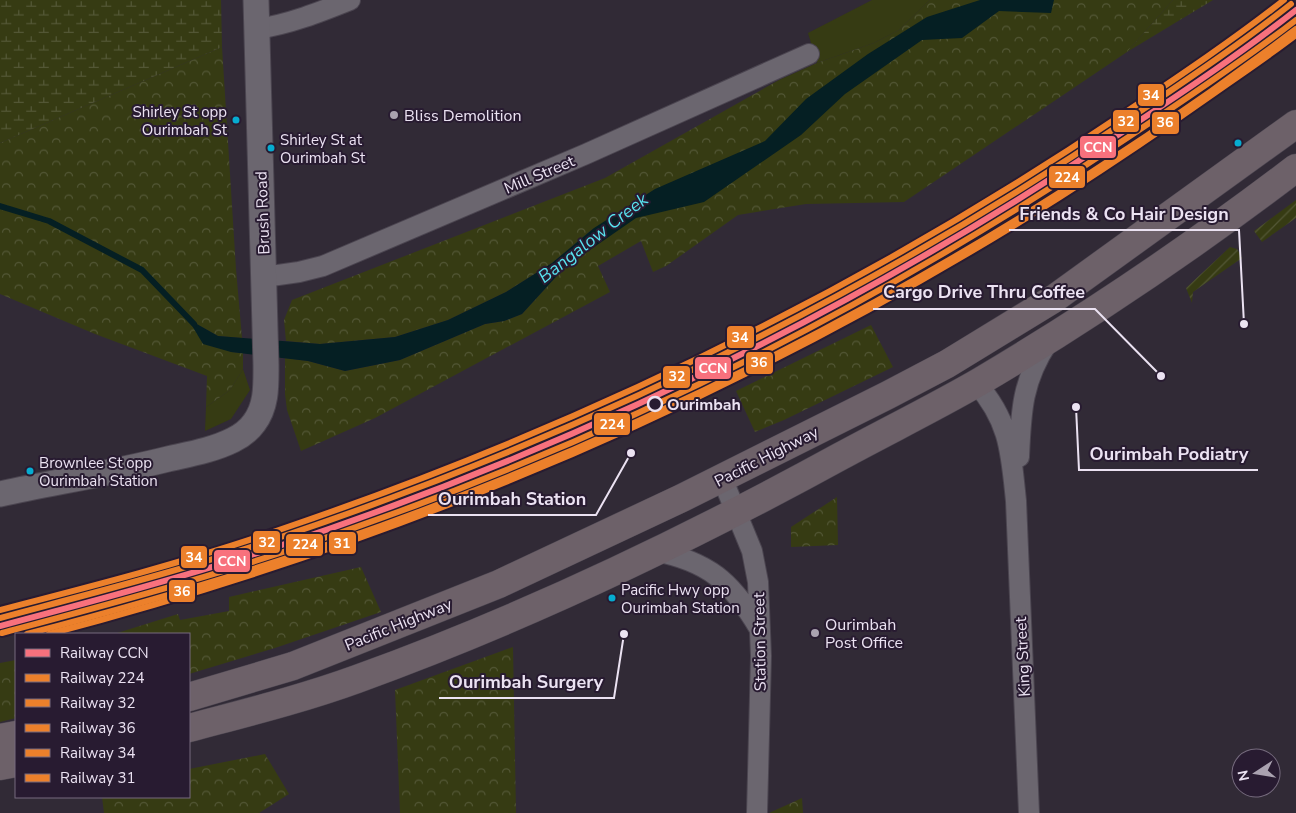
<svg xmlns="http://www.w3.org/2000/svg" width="1296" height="813" viewBox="0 0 1296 813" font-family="'Nunito Sans',sans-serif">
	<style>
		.grass { fill: #363b13 }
		.forest { fill: url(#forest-crowns) }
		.wetland { fill: url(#wetland-marsh) }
		.garden { fill: url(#garden-furrows) }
		.water { fill: #051f23 }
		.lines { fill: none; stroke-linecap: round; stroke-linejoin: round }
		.stream { stroke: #051f23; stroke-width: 6 }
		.minor-casing { stroke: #4b4550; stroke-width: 22 }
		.tertiary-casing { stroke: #4b4550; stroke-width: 27 }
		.primary-casing { stroke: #4b4550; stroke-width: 29 }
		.minor { stroke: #6b666f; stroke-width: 20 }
		.tertiary { stroke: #6b666f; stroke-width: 25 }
		.primary { stroke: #6d6169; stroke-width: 28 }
		.rail-1-casing { stroke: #281b31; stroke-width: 10 }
		.rail-2-casing { stroke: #281b31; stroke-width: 10 }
		.rail-3-casing { stroke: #281b31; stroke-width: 10 }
		.rail-4-casing { stroke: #281b31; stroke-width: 10 }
		.rail-5-casing { stroke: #281b31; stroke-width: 10 }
		.rail-6-casing { stroke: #281b31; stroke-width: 10 }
		.rail-1 { stroke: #f8717d; stroke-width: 6 }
		.rail-2 { stroke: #ec802b; stroke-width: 6 }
		.rail-3 { stroke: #ec802b; stroke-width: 6 }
		.rail-4 { stroke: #ec802b; stroke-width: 6 }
		.rail-5 { stroke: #ec802b; stroke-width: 6 }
		.rail-6 { stroke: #ec802b; stroke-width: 6 }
		.poi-dot { fill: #aaa2b0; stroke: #281b31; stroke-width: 2 }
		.bus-dot { fill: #06acd0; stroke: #281b31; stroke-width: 2 }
		.stop-dot { fill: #281b31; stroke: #ebe2f2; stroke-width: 2.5 }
		.labels { text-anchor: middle; stroke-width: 4; stroke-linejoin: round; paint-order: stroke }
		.bus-label { font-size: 15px; fill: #ebe2f2; stroke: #281b31; text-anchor: start }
		.poi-label { font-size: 16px; fill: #ebe2f2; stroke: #281b31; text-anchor: start }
		.street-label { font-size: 16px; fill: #ebe2f2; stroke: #281b31 }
		.stop-label { font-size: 16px; font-weight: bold; fill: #ebe2f2; stroke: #281b31; text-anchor: start }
		.water-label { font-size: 18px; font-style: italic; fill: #58e2ef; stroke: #281b31 }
		.leader { fill: none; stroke: #ebe2f2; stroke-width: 2 }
		.callout-dot { fill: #ebe2f2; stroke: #281b31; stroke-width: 2 }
		.callout-label { font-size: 18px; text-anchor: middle; font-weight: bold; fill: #ebe2f2; stroke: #281b31; stroke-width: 4; stroke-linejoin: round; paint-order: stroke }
		.line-badge { stroke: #281b31; stroke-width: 2 }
		.badge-label { font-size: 14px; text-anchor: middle; font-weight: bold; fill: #fff }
	</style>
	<defs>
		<pattern id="forest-crowns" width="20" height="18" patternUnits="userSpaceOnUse" patternTransform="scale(1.25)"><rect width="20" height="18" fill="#363b13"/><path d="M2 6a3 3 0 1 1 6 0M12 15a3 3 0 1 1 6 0" fill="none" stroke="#535736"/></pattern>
		<pattern id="wetland-marsh" width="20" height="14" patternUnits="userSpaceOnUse" patternTransform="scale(1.25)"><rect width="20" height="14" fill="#363b13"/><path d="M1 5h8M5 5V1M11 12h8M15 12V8" fill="none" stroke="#535736"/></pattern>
		<pattern id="garden-furrows" width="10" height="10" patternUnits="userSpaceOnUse" patternTransform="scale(1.25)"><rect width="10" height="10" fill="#363b13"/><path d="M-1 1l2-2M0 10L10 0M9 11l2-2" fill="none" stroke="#535736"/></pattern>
	</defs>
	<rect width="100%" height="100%" fill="#312a36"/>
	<!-- grass -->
	<path class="grass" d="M872,0H930L899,30L874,43L817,63L808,33Z
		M243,369L250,390L231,419L205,431L206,407L230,390Z"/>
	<!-- forest -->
	<path class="forest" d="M930,0H1173L1127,52L904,202L806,204L738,215L666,266L653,272L641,241L598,266L610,292L375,418L301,451L287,410L285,394V358L308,361L345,371L400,360L485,324L504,321L522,314L564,268L584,254L594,228L552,263L506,292L448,320L395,337L320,344L286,341L284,320L292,300L605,178L779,80L817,63L874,43L899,30Z
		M222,47L236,269L242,338L218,336L189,320L231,352L243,353V369L230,390L206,407L207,376L95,334L0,294V143Z
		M871,325L893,367L784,420L755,432L736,391Z
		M837,497L838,545L791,547V527Z
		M361,567L381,612L275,648L189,674V634H114L178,614L180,620L229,611V597Z
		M513,647L516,813H400L395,690Z
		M16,660V718L0,722V663Z
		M265,754L289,794L259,813H104L102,797H189V769Z
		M802,798L803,813H769Z"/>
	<!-- wetland -->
	<path class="wetland" d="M0,0H221L222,47L0,143Z
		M1173,0H1213L1127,52Z"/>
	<!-- garden -->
	<path class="garden" d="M1296,200V218L1262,242L1254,231Z
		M1230,247L1237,249L1242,258L1193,292L1192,303L1186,288Z"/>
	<!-- water -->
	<path class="water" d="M980,0H1054L1051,13L999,11L962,38L922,40L845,94L801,135L704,202L636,218L564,268L522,314L504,321L485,324L400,360L345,371L308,361L231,352L203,344L188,319L218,336L320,344L395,337L448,320L506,292L552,263L594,228L655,189L765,141L806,99L868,54L927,17Z"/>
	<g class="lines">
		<!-- stream -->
		<path class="stream" d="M0,206L49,221L142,270L194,324"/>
		<!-- minor casing -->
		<g class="minor-casing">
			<path id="minor" d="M257,29C290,24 320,12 350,0
				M264,277L299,272L323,266L586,154L809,54
				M976,383C1010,421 1011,453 1016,501L1029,813
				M1019,457C1021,411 1022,381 1048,342
				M722,478L752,551L758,582L761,656L757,813
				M654,551C708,561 732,582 759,628"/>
		</g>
		<!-- tertiary casing -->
		<g class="tertiary-casing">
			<path id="tertiary" d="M0,494C56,482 112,473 168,459C190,454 213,450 233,440C241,436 249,430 254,423C267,406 266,385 266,365L256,0"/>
		</g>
		<!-- primary casing -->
		<g class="primary-casing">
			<path id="primary" d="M189,697L293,666L499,584L682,498L888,395L947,364L1055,298L1296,124
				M189,728C245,713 302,699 357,679C523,619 686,541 841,456C887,431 934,408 979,382C1089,317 1195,245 1296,168
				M0,738L16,735
				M0,766L16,763"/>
		</g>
		<!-- minor -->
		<use href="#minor" class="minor"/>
		<!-- tertiary -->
		<use href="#tertiary" class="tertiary"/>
		<!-- primary -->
		<use href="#primary" class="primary"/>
		<!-- rail-1 casing -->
		<g class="rail-1-casing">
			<path id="rail-1" d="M0,626C94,601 187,576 279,546C580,446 867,304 1130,127C1186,90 1243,52 1296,10"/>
		</g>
		<!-- rail-2 casing -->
		<g class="rail-2-casing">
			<path id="rail-2" d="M2,633C95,608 189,583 280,553C581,455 868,312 1130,136C1186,99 1243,61 1296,20"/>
		</g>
		<!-- rail-3 casing -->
		<g class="rail-3-casing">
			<path id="rail-3" d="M0,618C93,593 187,569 278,538C578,437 864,298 1126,121C1182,83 1238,46 1291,4"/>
		</g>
		<!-- rail-4 casing -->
		<g class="rail-4-casing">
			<path id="rail-4" d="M27,634C160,599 292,560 421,511C733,394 1030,230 1296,29"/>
		</g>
		<!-- rail-5 casing -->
		<g class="rail-5-casing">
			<path id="rail-5" d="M0,610C93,586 186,562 276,531C574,430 859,292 1120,116C1175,79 1232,41 1284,0"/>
		</g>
		<!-- rail-6 casing -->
		<g class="rail-6-casing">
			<path id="rail-6" d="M49,634C406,540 747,395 1060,197C1113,163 1165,128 1216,92C1243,73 1270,55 1296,35"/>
		</g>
		<!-- rail-1 -->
		<use href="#rail-1" class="rail-1"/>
		<!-- rail-2 -->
		<use href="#rail-2" class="rail-2"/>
		<!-- rail-3 -->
		<use href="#rail-3" class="rail-3"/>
		<!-- rail-4 -->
		<use href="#rail-4" class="rail-4"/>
		<!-- rail-5 -->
		<use href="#rail-5" class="rail-5"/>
		<!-- rail-6 -->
		<use href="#rail-6" class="rail-6"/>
	</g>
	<!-- markers -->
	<g class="poi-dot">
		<circle cx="394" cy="115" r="5"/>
		<circle cx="815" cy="633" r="5"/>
	</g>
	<g class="bus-dot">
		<circle cx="236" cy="120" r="4.5"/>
		<circle cx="1238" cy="143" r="4.5"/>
		<circle cx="271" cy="148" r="4.5"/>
		<circle cx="30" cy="471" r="4.5"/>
		<circle cx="612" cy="598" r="4.5"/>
	</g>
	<circle class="stop-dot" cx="655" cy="404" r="7"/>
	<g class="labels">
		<!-- bus labels -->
		<g class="bus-label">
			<text x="227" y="117" text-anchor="end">Shirley St opp<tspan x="227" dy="18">Ourimbah St</tspan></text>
			<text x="280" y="145">Shirley St at<tspan x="280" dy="18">Ourimbah St</tspan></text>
			<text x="39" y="468">Brownlee St opp<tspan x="39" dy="18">Ourimbah Station</tspan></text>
			<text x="621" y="595">Pacific Hwy opp<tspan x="621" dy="18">Ourimbah Station</tspan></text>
		</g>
		<!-- poi labels -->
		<g class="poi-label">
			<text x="404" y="121">Bliss Demolition</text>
			<text x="825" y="630">Ourimbah<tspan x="825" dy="18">Post Office</tspan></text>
		</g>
		<!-- street labels -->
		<g class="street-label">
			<text transform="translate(539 174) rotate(-23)" y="6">Mill Street</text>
			<text transform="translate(262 213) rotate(-92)" y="6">Brush Road</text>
			<text transform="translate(766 456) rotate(-27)" y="6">Pacific Highway</text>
			<text transform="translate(398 624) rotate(-22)" y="6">Pacific Highway</text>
			<text transform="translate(759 642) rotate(-91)" y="6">Station Street</text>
			<text transform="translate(1022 657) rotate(-93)" y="6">King Street</text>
		</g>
		<!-- stop labels -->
		<g class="stop-label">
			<text x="667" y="410">Ourimbah</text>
		</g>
		<!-- water labels -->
		<g class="water-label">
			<text transform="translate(593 238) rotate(-38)" y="6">Bangalow Creek</text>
		</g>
	</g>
	<!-- callouts -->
	<path class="leader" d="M1244 324L1239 230H1009M1161 376L1095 309H873M1076 407L1079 470H1258M631 453L596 515H428M624 634L614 698H439"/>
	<g class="callout-dot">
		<circle cx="1244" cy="324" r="5"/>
		<circle cx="1161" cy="376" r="5"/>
		<circle cx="1076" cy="407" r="5"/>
		<circle cx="631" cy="453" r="5"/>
		<circle cx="624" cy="634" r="5"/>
	</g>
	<g class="callout-label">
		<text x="1124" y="220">Friends &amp; Co Hair Design</text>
		<text x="984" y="298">Cargo Drive Thru Coffee</text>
		<text x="1169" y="460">Ourimbah Podiatry</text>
		<text x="512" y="505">Ourimbah Station</text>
		<text x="526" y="688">Ourimbah Surgery</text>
	</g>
	<g class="line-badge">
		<rect x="1137" y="83" width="28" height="24" rx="5" fill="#ec802b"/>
		<rect x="1112" y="109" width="28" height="24" rx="5" fill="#ec802b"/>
		<rect x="1151" y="111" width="29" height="24" rx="5" fill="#ec802b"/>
		<rect x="1079" y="135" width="38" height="24" rx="5" fill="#f8717d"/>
		<rect x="1048" y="165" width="38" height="24" rx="5" fill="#ec802b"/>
		<rect x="726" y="325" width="29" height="24" rx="5" fill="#ec802b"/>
		<rect x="745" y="351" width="29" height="24" rx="5" fill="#ec802b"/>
		<rect x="694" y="356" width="38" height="24" rx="5" fill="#f8717d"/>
		<rect x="662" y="365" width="29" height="24" rx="5" fill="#ec802b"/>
		<rect x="593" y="412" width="38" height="24" rx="5" fill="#ec802b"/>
		<rect x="252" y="530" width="29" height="24" rx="5" fill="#ec802b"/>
		<rect x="328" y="531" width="29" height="24" rx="5" fill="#ec802b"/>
		<rect x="285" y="533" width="39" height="24" rx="5" fill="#ec802b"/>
		<rect x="180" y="545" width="28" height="24" rx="5" fill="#ec802b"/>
		<rect x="213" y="549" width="38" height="24" rx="5" fill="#f8717d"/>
		<rect x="168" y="579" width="28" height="24" rx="5" fill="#ec802b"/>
	</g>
	<g class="badge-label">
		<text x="1151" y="100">34</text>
		<text x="1126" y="126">32</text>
		<text x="1165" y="127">36</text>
		<text x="1098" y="152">CCN</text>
		<text x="1067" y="182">224</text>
		<text x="740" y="342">34</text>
		<text x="759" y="367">36</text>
		<text x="713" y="373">CCN</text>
		<text x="677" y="381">32</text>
		<text x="612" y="429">224</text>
		<text x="267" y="547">32</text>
		<text x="342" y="548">31</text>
		<text x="305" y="549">224</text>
		<text x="194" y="562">34</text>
		<text x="232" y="566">CCN</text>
		<text x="182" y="596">36</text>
	</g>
	<!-- legend -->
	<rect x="15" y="633" width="175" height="165" fill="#281b31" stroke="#766b7e"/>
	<rect x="25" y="649" width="25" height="8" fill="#f8717d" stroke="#766b7e"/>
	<text x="60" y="658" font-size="15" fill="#ebe2f2">Railway CCN</text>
	<rect x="25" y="674" width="25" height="8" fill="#ec802b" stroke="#766b7e"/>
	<text x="60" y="683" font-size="15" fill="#ebe2f2">Railway 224</text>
	<rect x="25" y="699" width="25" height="8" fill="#ec802b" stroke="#766b7e"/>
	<text x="60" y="708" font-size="15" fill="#ebe2f2">Railway 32</text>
	<rect x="25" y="724" width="25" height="8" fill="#ec802b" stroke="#766b7e"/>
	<text x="60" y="733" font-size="15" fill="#ebe2f2">Railway 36</text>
	<rect x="25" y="749" width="25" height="8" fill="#ec802b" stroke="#766b7e"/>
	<text x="60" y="758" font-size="15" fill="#ebe2f2">Railway 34</text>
	<rect x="25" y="774" width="25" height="8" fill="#ec802b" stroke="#766b7e"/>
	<text x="60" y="783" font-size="15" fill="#ebe2f2">Railway 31</text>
	<!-- north arrow -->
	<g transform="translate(1256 773) rotate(258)"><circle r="24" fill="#281b31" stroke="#766b7e"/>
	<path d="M0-4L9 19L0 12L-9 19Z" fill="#aaa2b0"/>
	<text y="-8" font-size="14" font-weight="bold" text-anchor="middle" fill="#ebe2f2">N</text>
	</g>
</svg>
